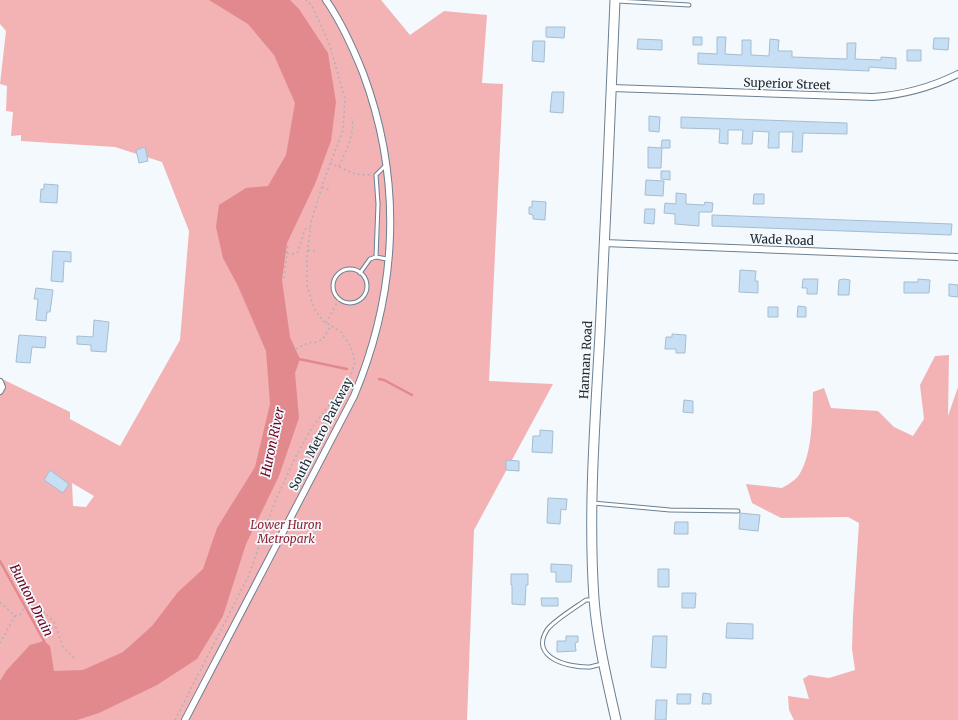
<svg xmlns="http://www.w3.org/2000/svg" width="958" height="720" viewBox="0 0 958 720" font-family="Merriweather,serif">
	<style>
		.green { fill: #f3b2b4; fill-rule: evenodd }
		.water { fill: #e2898e }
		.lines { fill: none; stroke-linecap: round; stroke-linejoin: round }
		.stream { stroke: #e2898e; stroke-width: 2.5 }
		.building { fill: #c7dff4; stroke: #a5bdd0 }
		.lane-casing { stroke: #6b8093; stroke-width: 5 }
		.street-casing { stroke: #6b8093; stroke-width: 8 }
		.secondary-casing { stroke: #6b8093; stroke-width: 11 }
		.path { stroke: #acb3b8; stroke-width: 1.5; stroke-dasharray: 2 3; stroke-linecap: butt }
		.lane { stroke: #fff; stroke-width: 3 }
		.street { stroke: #fff; stroke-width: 6 }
		.secondary { stroke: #fff; stroke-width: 9 }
		.labels { text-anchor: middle; stroke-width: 3.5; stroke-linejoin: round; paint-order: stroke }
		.street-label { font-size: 12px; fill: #202930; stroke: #f4f9fd }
		.park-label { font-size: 12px; font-style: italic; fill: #8e2535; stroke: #f4f9fd }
		.water-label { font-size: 13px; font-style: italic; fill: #6f001d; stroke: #f4f9fd }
	</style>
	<rect width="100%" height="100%" fill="#f4f9fd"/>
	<!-- green -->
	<path class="green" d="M0,0H381L410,35L444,11L487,15L482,83L503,84L489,381L553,384L474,530L467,720H0V378L70,412V419L120,446L180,340L189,231L162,162L115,147L21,141V135L11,136L13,112L6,111L7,86L0,84L6,31L0,24ZM72,483L94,496L86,507L73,506Z
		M949,355L948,416L958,387V720H794L789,710L788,696L809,699L803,679L809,675L829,678L855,670L852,649L853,616L859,523L848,517L781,518L752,503L746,484L782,488C787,485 796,480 799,475C813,453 812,417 813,392L824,388L831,408L878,411L894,427L913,436L924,419L920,385L935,356Z"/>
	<!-- water -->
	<path class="water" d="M209,0H290L299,9L328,53L336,102L331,141L315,184L287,243L282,280L290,337L300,359L295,373L299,418L279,476L246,544L223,616L197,659L157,685L99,713L77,720H0V681L6,671L30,645L44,641L50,646L54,671L83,670L123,652L152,626L178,592L203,569L217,528L255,467L270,404L266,351L238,286L223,258L216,227L219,205L246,188L268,186L286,155L295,103L274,55L248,24Z"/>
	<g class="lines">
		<!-- stream -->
		<path class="stream" d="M299,359L347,369
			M379,379L384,380L412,395
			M0,561L44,641V643"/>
	</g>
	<!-- building -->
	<path class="building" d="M546,27H565L564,38L546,37Z
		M693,37H702V45H693Z
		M717,37H726L725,54L742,55V40H751V55L769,56L770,39L779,40L778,51H792V57L847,59V43H856L855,59L881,60V57L896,58V69L869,67V71L698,64V53L717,54Z
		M934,38H949L948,50L933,49Z
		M638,39L662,40V50L637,49Z
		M533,41H545L544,62L532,61Z
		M907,50H921V61H907Z
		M552,92H564L563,113L550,112Z
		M649,116L660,117L659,132L649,131Z
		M681,117L847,123V134L803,133L802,152H792L793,132H779V148H768L769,132L753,131L752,144H742L743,130H728V144L719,143L720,129L681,128Z
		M662,140H670V148H662L661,168H648V147L661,148Z
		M145,147L148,161L139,163L136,150Z
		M661,171H670V180L661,179Z
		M646,180L664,181L663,196L645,195Z
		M44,184L58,185L57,203L40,202L41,189H44Z
		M676,193L686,194V204L704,205L705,202L713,203L712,212H699V226L675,224V214L664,213L665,203L676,204Z
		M754,194H764V204H753Z
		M532,201L546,202L545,220L533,219V215L529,214V207H532Z
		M645,209H655L654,224L644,223Z
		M712,215L952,224L951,235L712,226Z
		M53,251L71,252V262L64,261L63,282L51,281Z
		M740,270L756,271L755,281H758V293L739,292Z
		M803,279H818L817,294H807V288H802Z
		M843,279L850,280L849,295H838L839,280Z
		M918,279L930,280L929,293H904V282H918Z
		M949,284L958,285V297L949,296Z
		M36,288L53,290L50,312H47L46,321L36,320L38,299H34Z
		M798,306L806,307V317H797Z
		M768,307H778V317H768Z
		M94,320L109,322L106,352L91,351V345L77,344V336L93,337Z
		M672,334L686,335L685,353H676V349H665L666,337H672Z
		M19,335L46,337L45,348L32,347L30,363L16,362Z
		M684,400L693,401V413L683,412Z
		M540,430L553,431L552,453L532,452L533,436H540Z
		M506,460L519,461V471L506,470Z
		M50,470L69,484L63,493L44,480Z
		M548,498L567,499L566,510L561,509L560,524L547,523Z
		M740,513L760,515L758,531L739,529Z
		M675,522H688V534H674Z
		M551,564L572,565L571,582H556V572H551Z
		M658,569H669V587H658Z
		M511,574H528V585H526L525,605L512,604V585H511Z
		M682,593H696L695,608H682Z
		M541,598H558V606H542Z
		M727,623L753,624V639L726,638Z
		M566,636H578V642L575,643L576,651L557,652V641H566Z
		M653,636H667L666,668L651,667Z
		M703,693L711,694V704H702Z
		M677,694H691L690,704H677Z
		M656,700H667L666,720H655Z"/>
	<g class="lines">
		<!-- lane casing -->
		<g class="lane-casing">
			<path id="lane" d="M617,1L689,5
				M385,166L376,175L378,204L376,257L387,259
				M333 286a17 17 0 1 1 34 0a17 17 0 1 1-34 0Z
				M360,273L370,259L376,257
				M593,503L670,510L738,511
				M592,600H586C576,607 553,621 547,630C529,658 570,668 590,667C594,666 598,665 602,664"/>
		</g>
		<!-- street casing -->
		<g class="street-casing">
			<path id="street" d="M612,88L873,97C903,95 930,88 958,74
				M604,243L958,257
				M0,382L2,387L0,391
				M185,720L354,396C398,291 403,180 363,73C353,48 342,23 326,0"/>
		</g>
		<!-- secondary casing -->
		<g class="secondary-casing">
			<path id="secondary" d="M615,0C611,111 605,223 600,334C595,422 588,511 594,599C597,639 607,680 616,720"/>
		</g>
		<!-- path -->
		<path class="path" d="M330,163L355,174L370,175
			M339,166C346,151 355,135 352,118
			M322,187L329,190
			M308,250L317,251
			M287,253L294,254L298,252L305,229L310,228
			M284,278L288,244
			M326,323L339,299
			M296,349L308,343L317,342L323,339L331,325
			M0,602L15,616L0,643
			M15,616L20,615L25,606H34L45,613L54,622L63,647L74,658
			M175,720L248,577L274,504L294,460L311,429L351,375L355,362L351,347L341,332L323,321L314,308L307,285V258L311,222L323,183L343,130L345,99L329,43L312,6L306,0"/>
		<!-- lane -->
		<use href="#lane" class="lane"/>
		<!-- street -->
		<use href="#street" class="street"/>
		<!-- secondary -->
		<use href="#secondary" class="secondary"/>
	</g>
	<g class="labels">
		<!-- street labels -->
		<g class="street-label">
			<text transform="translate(787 84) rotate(2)" y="4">Superior Street</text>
			<text transform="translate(782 240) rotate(2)" y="4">Wade Road</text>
			<text transform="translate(586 360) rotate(-87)" y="4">Hannan Road</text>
			<text transform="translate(321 434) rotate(-63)" y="4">South Metro Parkway</text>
		</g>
		<!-- park labels -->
		<g class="park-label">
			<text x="286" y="529">Lower Huron<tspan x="286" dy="14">Metropark</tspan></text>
		</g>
		<!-- water labels -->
		<g class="water-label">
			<text transform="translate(272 442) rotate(-78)" y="5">Huron River</text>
			<text transform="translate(32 600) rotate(63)" y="5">Bunton Drain</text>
		</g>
	</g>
</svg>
